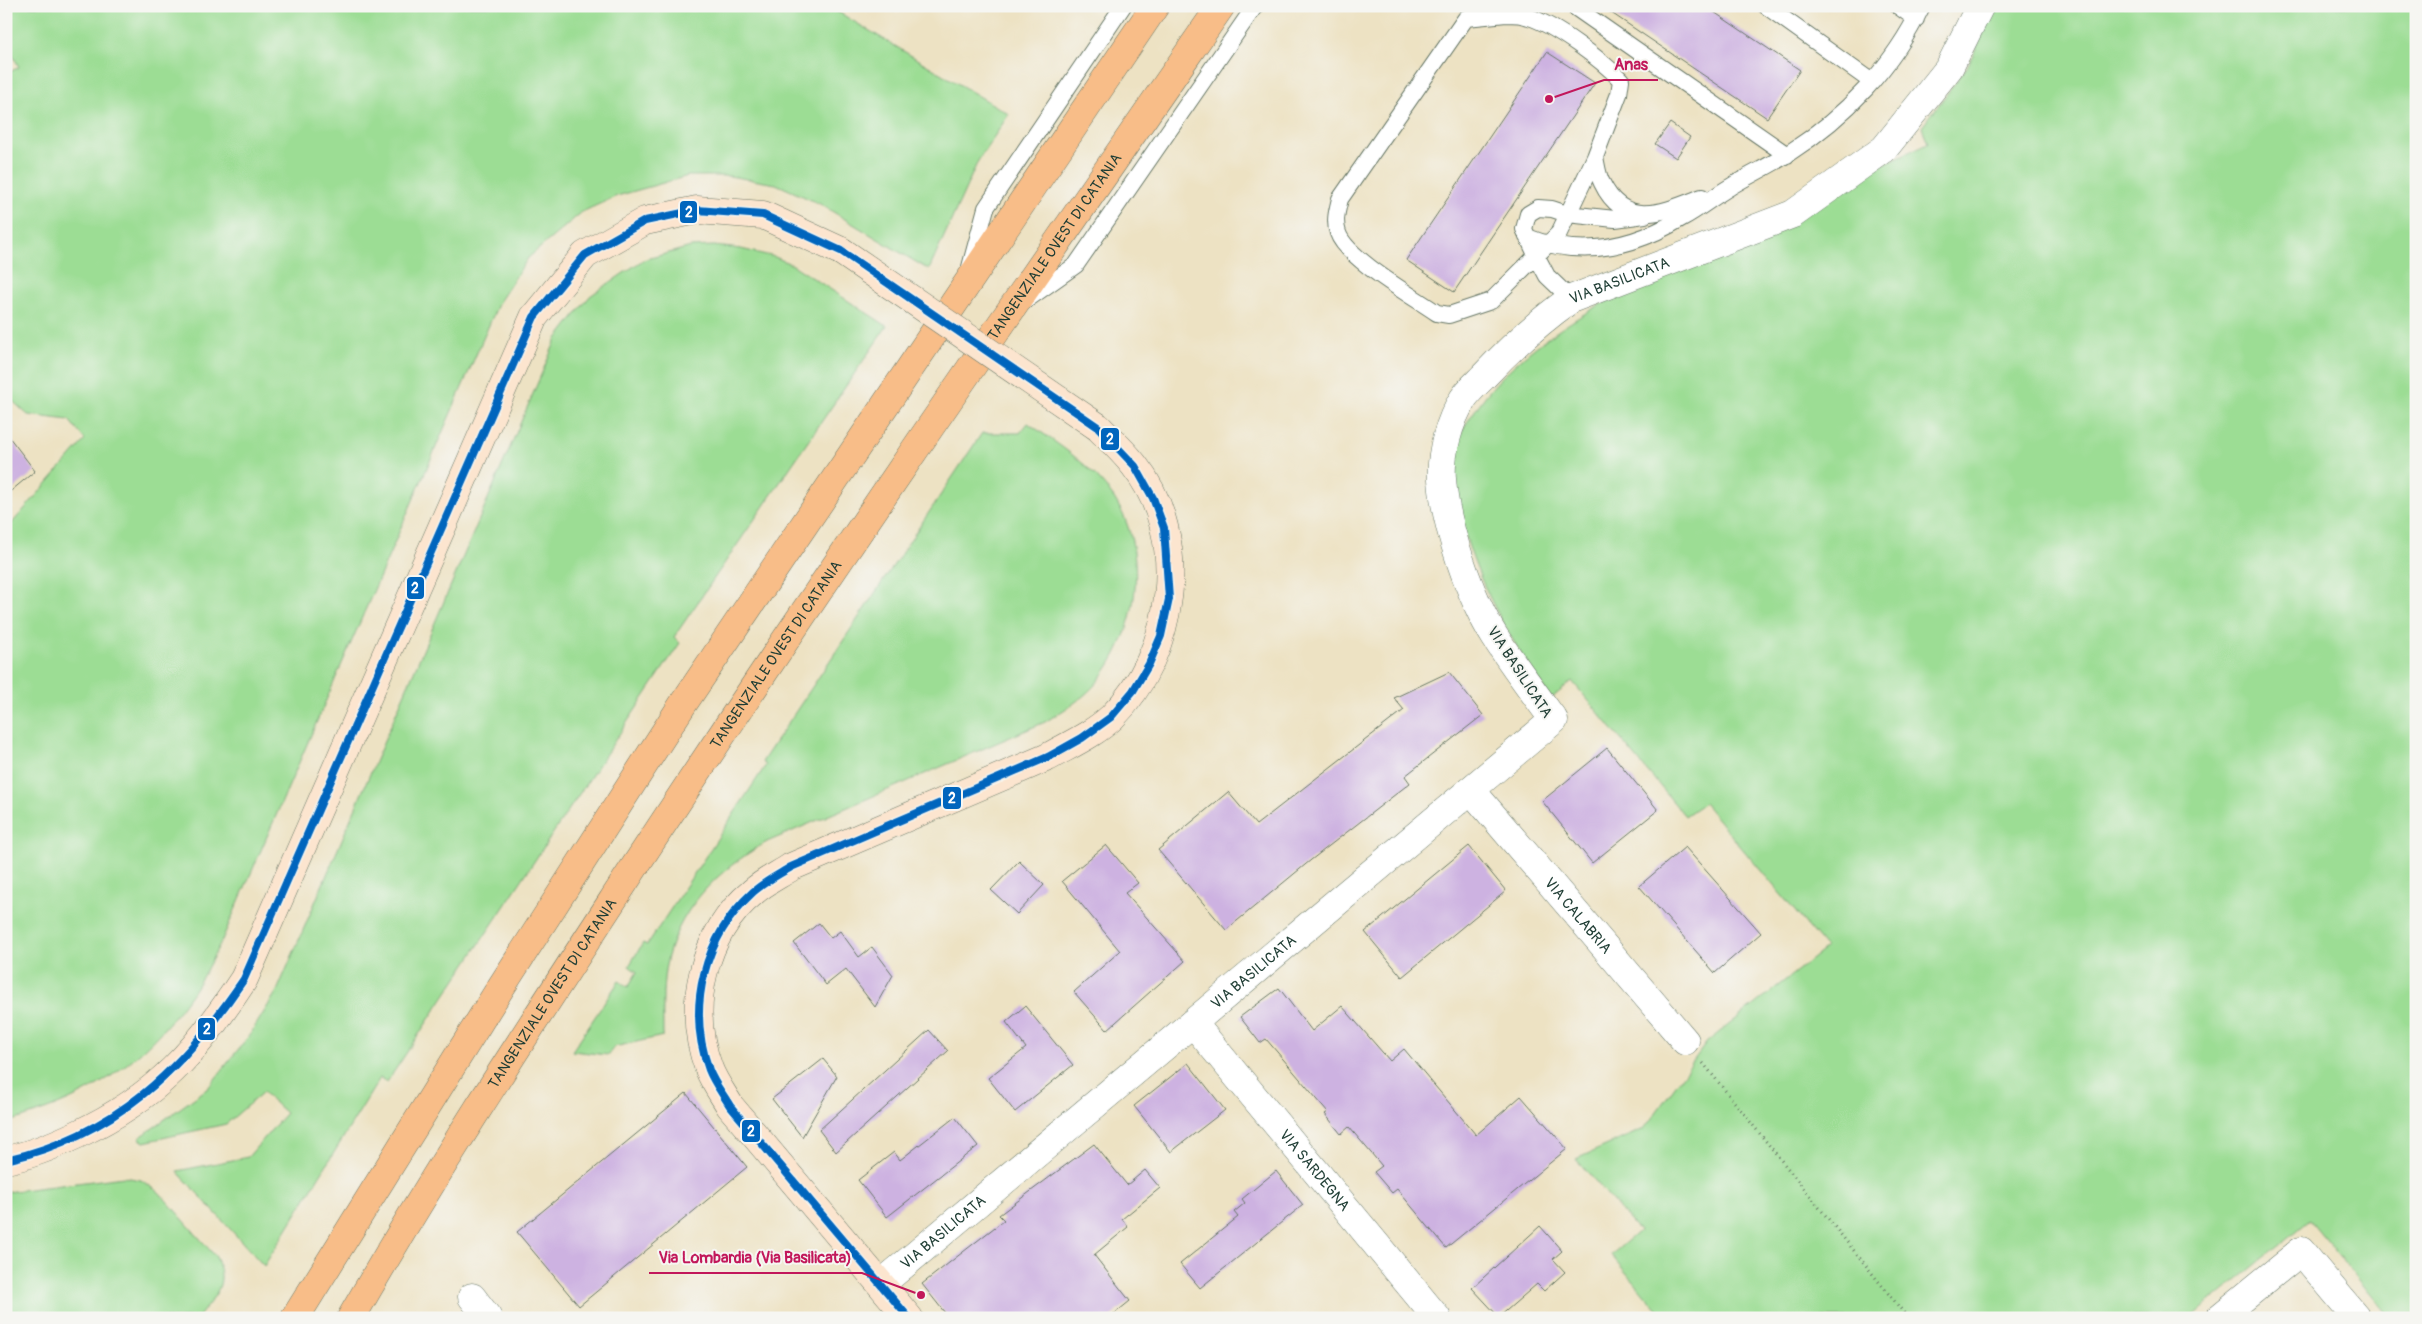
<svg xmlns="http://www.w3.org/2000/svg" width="2422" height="1324" viewBox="0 0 2422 1324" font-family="Pangolin,sans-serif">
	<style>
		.green { fill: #9cdd94; stroke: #5e8d64 }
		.building { fill: #cdb2e1 }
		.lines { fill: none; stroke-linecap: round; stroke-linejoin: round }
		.lane-casing { stroke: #677766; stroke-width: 18 }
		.street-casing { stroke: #677766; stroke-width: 29 }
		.secondary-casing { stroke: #677766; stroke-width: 29 }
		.highway-casing { stroke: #677766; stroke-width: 29 }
		.path { stroke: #677766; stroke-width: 3; stroke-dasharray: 1 4; stroke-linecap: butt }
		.lane { stroke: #fff; stroke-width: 16 }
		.street { stroke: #fff; stroke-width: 28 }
		.secondary { stroke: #fce5cf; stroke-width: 28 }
		.highway { stroke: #f8bd88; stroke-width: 28 }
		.secondary-bridge-casing { stroke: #677766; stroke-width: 29; stroke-linecap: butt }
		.secondary-bridge { stroke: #fce5cf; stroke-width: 28 }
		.bus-1-casing { stroke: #f6f6f2; stroke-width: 11 }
		.bus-1 { stroke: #0065bd; stroke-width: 8 }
		.labels { text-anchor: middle; stroke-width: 4; stroke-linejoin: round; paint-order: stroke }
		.street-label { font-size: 15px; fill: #1f3d34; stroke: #f6f6f2 }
		.leader { fill: none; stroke: #c2185b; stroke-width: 2 }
		.callout-dot { fill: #c2185b; stroke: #f6f6f2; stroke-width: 2 }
		.callout-label { font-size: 16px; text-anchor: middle; font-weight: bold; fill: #c2185b; stroke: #f6f6f2; stroke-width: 4; stroke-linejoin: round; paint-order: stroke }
		.line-badge { stroke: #f6f6f2; stroke-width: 2 }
		.badge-label { font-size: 14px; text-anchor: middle; font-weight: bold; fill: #fff }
	</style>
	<rect width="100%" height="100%" fill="#f6f6f2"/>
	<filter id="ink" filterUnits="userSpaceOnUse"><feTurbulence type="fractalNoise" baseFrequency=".02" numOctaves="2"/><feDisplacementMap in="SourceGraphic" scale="10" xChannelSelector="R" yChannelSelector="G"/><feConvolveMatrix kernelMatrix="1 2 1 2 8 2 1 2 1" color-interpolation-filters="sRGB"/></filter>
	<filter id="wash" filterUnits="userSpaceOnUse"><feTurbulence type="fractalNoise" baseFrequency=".0096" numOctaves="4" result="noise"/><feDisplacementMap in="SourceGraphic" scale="20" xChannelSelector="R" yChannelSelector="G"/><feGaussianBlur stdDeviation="1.12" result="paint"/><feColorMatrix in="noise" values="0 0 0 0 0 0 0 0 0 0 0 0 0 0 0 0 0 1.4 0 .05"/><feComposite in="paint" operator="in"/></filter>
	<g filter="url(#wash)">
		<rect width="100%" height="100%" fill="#ede2c3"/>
		<!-- green -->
		<path class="green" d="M6,6H828L1009,114L978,161L929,270L820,204L776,184L729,176H688L617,196L582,212L528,258L499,302L222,940C214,955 206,972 196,987C170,1027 130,1068 87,1091C62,1105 34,1114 6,1123V530L85,440L69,420L28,415L6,395V74L19,67L6,42Z
			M1996,6H2416V1318H2390L2310,1220L2191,1318H1665L1611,1255L1639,1231L1576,1159L1644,1129L1707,1042L1826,948L1704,803L1685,816L1572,681L1551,699C1510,639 1472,578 1458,505C1455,485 1451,466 1456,446C1459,434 1467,422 1474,412C1530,325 1658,276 1748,231C1808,201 1867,171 1928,143L1922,127L1967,67Z
			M714,246L741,249L775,257L793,265L887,326L674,637L680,643L387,1082L380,1078L264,1266L177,1171L248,1157L286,1113L263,1092L226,1124L144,1142L139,1138L208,1088L251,1033L277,991L556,340L590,296L643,260L691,247Z
			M1028,423C1059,445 1093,466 1114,498C1151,555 1138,636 1094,686C1080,701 1062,711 1045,722L767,842C717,870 675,911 665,970C662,992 663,1014 663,1036L614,1047L608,1055L572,1051L619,981L628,987L637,972L629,966L643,943L647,945L766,765L762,762L982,433H1020Z
			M124,1177L141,1180L159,1192L216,1257C229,1286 215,1294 198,1318H6V1192Z"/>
		<g id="blocks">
			<!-- building -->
			<path class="building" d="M1601,6H1705L1800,70L1767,118Z
				M1547,52L1595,83L1454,292L1406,260Z
				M1670,123L1690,137L1676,158L1655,144Z
				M6,433L35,471L6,495Z
				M1449,672L1483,715L1405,776L1410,783L1311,860L1226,930L1158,850L1228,792L1256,825L1404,710L1394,698Z
				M1607,748L1658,810L1592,863L1542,801Z
				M1106,845L1138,883L1125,893L1185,961L1107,1030L1074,992L1120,951L1062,881Z
				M1469,846L1506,891L1402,977L1365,932Z
				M1685,847L1761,933L1715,973L1639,886Z
				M1019,861L1044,885L1017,914L991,890Z
				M819,923L831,938L840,931L859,957L872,947L893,975L875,1007L846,969L826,985L794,943Z
				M1279,988L1312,1031L1342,1006L1390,1061L1404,1049L1476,1135L1521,1096L1567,1149L1446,1248L1397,1189L1392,1193L1374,1172L1382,1166L1349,1127L1341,1134L1325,1114L1328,1112L1266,1039L1260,1043L1240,1017Z
				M1025,1006L1073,1065L1015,1112L988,1078L1026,1048L1006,1022Z
				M929,1030L948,1051L836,1152L819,1130Z
				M823,1059L837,1076L802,1137L772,1099Z
				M1188,1063L1225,1110L1171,1152L1134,1106Z
				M686,1093L747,1167L579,1306L517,1232Z
				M955,1117L978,1146L887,1217L858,1180L894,1152L900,1160Z
				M1094,1144L1127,1185L1145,1170L1160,1188L1122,1219L1128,1227L1094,1255L1130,1301L1109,1318H949L922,1284L1004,1220L999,1215Z
				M1276,1171L1303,1205L1200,1288L1180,1264L1238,1217L1234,1212L1245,1203L1242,1199Z
				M1540,1226L1562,1251L1553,1259L1565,1272L1544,1291L1537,1284L1499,1317L1472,1288Z"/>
		</g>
	</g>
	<g filter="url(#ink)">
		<use href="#blocks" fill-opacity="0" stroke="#677766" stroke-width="1"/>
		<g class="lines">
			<!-- lane casing -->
			<g class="lane-casing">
				<path id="lane" d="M1577,6L1576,8L1787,155
					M1766,6L1872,82
					M1898,6L1916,19
					M1506,14C1513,14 1521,14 1529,17C1555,25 1602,60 1621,80L1619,94L1595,157L1559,233L1491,301L1449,315L1437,313C1414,297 1346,258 1338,233C1334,221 1337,211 1340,199L1466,18Z
					M1595,157C1597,166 1598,176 1602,183C1625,231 1666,211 1702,197
					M1527,237C1581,259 1633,248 1682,218C1699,209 1713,197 1730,187C1749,175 1770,166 1789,153C1845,117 1893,67 1922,6
					M970,267L986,208L1123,6
					M1571,299L1547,276L1537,257L1524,229L1528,214L1538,208L1552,209L1567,214L1615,219L1645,215
					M1025,301L1076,265L1255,6"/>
			</g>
			<!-- street casing -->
			<g class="street-casing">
				<g id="street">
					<path id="s1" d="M1471,790L1685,1041"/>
					<path id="s2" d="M1193,1023L1437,1318"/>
					<path id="s3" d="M881,1284L1554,720C1534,693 1513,665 1495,637C1470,598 1445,525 1442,479C1440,454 1449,421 1463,399C1468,391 1476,384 1483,377C1510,348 1538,322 1571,299L1793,214L1884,149L1949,68L1980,6"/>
					<path d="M472,1297L488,1318"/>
					<path d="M2219,1318L2301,1251L2357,1318"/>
				</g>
			</g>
			<!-- secondary casing -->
			<g class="secondary-casing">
				<path id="secondary" d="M6,1160C31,1155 55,1145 78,1134C157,1097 197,1051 244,979L534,317L585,255L645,221L697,210L763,215L841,251
					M909,1318L730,1106C723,1094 714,1082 709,1069C686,1008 702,934 753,892C764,882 779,875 791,867L1048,757C1069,745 1094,734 1112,717C1175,654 1192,538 1134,465C1124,452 1110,439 1098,427"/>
			</g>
			<!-- highway casing -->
			<g class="highway-casing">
				<g id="highway">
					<path d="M295,1318L501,987L683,704L1155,6"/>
					<path id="s4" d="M351,1318C435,1172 528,1030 620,889C815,591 1018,299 1221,6"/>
				</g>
			</g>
			<!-- path -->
			<path class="path" d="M1703,1063L1908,1318"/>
			<!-- lane -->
			<use href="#lane" class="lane"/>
			<!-- street -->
			<use href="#street" class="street"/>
			<!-- secondary -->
			<use href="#secondary" class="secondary"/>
			<!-- highway -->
			<use href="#highway" class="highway"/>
			<!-- secondary-bridge casing -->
			<g class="secondary-bridge-casing">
				<path id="secondary-bridge" d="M841,251L1098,427"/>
			</g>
			<!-- secondary-bridge -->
			<use href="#secondary-bridge" class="secondary-bridge"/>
			<!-- bus-1 casing -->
			<g class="bus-1-casing">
				<path id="bus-1" d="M6,1160C116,1135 183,1069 244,979L534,317L585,255L645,221L697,210L763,215L841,251L1098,427L1135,466L1153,498L1164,528L1169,599L1161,636L1149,664L1133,691L1111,717L1082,738L1048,757L791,867C778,875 764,882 753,892C704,937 686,1007 709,1070C714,1083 723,1094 730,1106L909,1318"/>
			</g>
			<!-- bus-1 -->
			<use href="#bus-1" class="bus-1"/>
		</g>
	</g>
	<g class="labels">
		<!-- street labels -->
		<g class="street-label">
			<text dy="5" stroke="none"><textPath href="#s4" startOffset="1282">TANGENZIALE OVEST DI CATANIA</textPath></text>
			<text dy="5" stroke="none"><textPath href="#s3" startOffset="1431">VIA BASILICATA</textPath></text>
			<text dy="5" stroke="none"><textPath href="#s4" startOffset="788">TANGENZIALE OVEST DI CATANIA</textPath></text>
			<text transform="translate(1520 672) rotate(57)" y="5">VIA BASILICATA</text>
			<text dy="5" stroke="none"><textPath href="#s1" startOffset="165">VIA CALABRIA</textPath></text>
			<text dy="5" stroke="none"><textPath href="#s3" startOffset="486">VIA BASILICATA</textPath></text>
			<text dy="5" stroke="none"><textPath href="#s4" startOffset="382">TANGENZIALE OVEST DI CATANIA</textPath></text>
			<text dy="5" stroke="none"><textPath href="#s2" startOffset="191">VIA SARDEGNA</textPath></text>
			<text dy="5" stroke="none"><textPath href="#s3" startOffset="81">VIA BASILICATA</textPath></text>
		</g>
	</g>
	<!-- callouts -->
	<path class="leader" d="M1549 99L1604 80H1658M921 1295L862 1273H649"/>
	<g class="callout-dot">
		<circle cx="1549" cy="99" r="5"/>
		<circle cx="921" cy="1295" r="5"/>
	</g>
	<g class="callout-label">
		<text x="1631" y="70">Anas</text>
		<text x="755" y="1263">Via Lombardia (Via Basilicata)</text>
	</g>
	<g class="line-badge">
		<rect x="679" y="200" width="19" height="24" rx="5" fill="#0065bd"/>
		<rect x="1100" y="427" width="20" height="24" rx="5" fill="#0065bd"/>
		<rect x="406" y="576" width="19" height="24" rx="5" fill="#0065bd"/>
		<rect x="942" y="786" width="20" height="24" rx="5" fill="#0065bd"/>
		<rect x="197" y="1017" width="19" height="24" rx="5" fill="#0065bd"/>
		<rect x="741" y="1119" width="20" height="24" rx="5" fill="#0065bd"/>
	</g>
	<g class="badge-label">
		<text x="689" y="217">2</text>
		<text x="1110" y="444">2</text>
		<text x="415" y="593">2</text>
		<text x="952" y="803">2</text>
		<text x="207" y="1034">2</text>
		<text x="751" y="1136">2</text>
	</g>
	<!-- margin -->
	<rect width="2422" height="1324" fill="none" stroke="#f6f6f2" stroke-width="25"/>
</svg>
